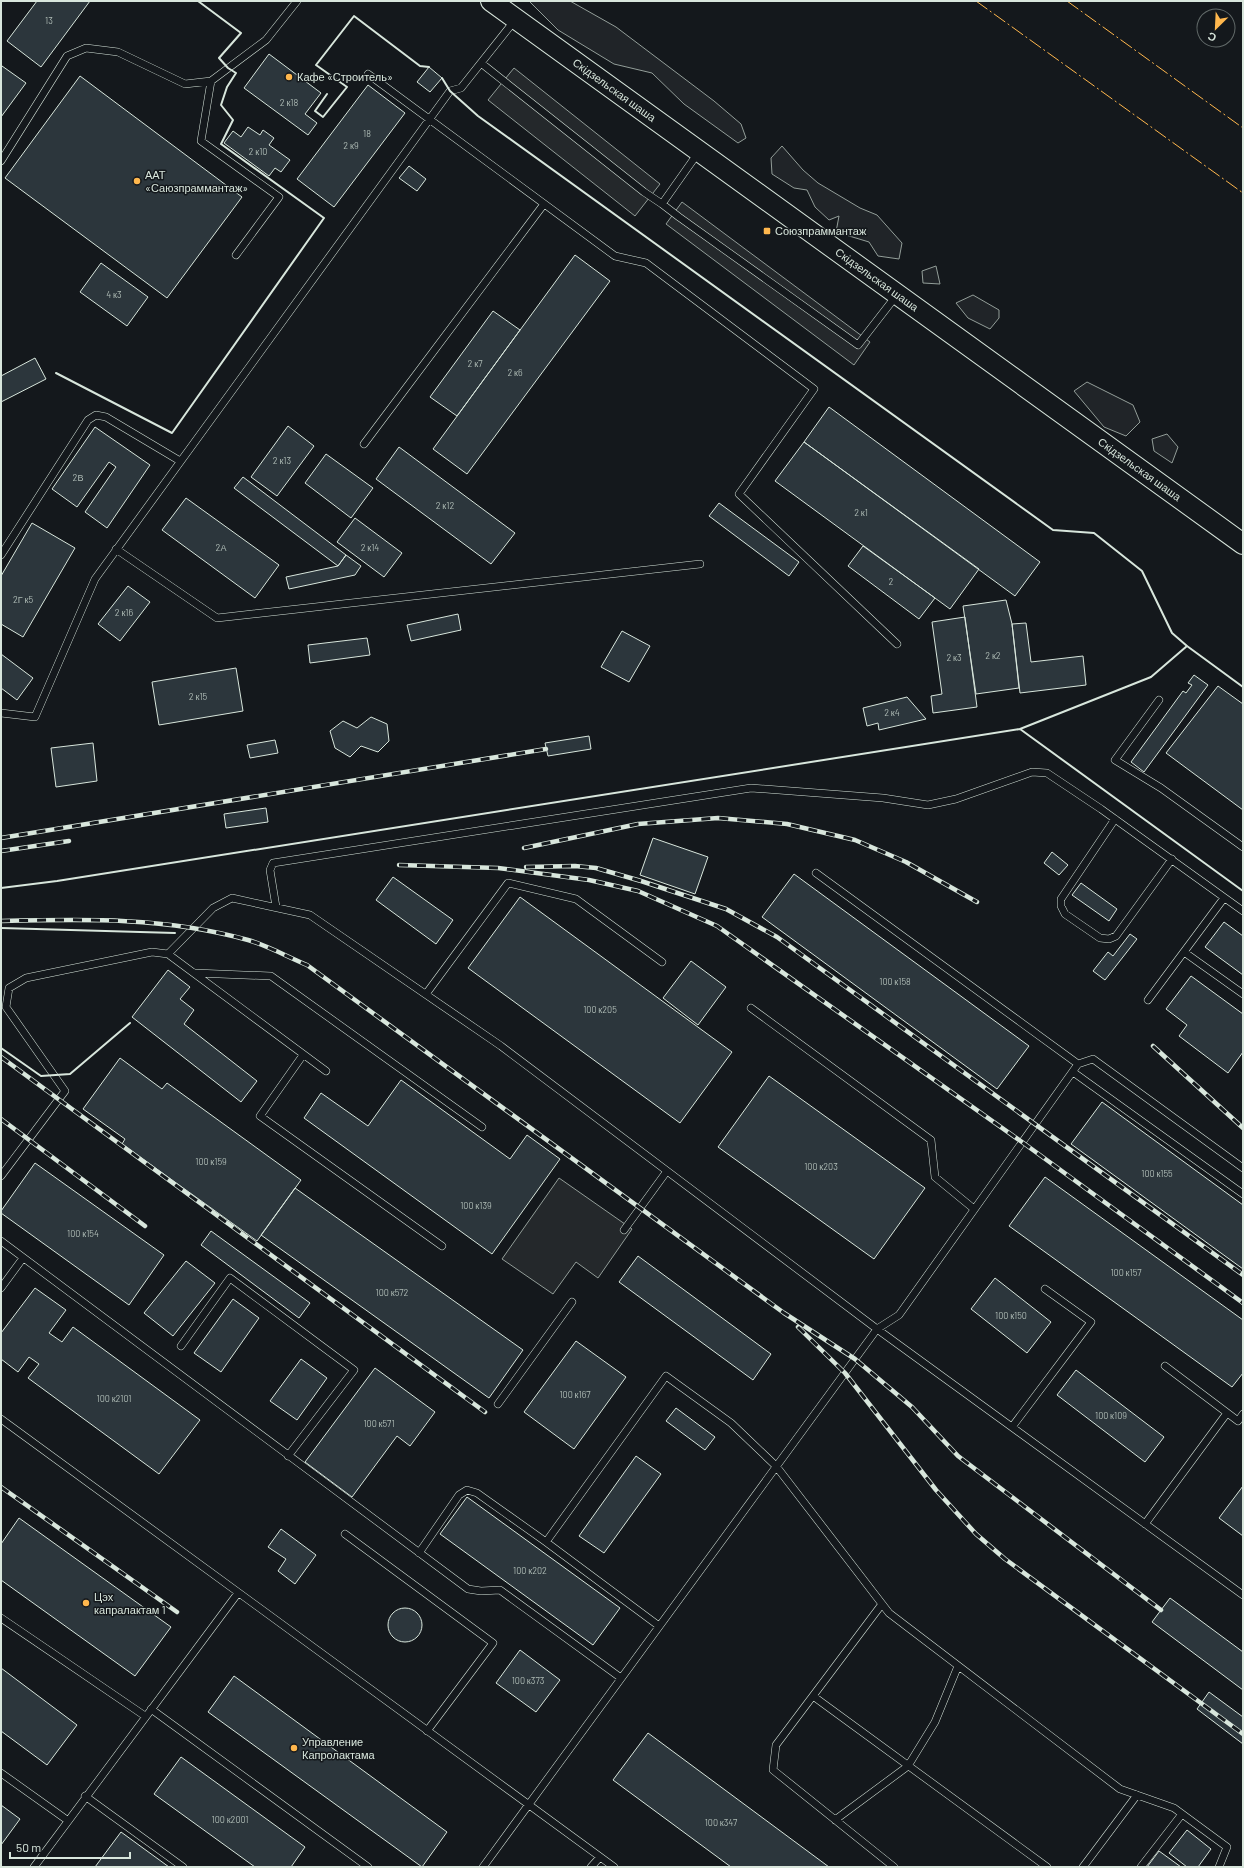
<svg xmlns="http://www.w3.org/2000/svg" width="1244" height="1868" viewBox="0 0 1244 1868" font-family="Barlow,sans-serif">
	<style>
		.green { fill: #202428; stroke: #939e99 }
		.parking { fill: #24282b; stroke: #939e99 }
		.building { fill: #2c363c; stroke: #d8e6dc }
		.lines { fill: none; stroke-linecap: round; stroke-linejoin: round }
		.lane-casing { stroke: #d8e6dc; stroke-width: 8 }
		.secondary-casing { stroke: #d8e6dc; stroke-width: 22 }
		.lane { stroke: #14181c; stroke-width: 7 }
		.secondary { stroke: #14181c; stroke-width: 20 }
		.rail-casing { stroke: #d8e6dc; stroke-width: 4.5 }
		.rail { stroke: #14181c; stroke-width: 3; stroke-dasharray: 9; stroke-linecap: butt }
		.wall { stroke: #d8e6dc; stroke-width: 2 }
		.power { stroke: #ffb74d; stroke-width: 1; stroke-dasharray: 14 3 2 3; stroke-linecap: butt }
		.poi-dot { fill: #ffb74d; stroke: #14181c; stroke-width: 1.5 }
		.labels { text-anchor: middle; stroke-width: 3; stroke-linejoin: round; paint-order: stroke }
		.number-label { font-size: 9px; fill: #adbab4 }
		.poi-label { font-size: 11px; fill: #d8e6dc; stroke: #14181c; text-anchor: start }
		.street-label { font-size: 11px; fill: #d8e6dc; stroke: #14181c }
	</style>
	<rect width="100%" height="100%" fill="#14181c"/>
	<!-- green -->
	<path class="green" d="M529,1H570L616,27L714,101L741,124L746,138L738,143L684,104L652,73L614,64L558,30Z
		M782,146L803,170L818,183L860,208L877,215L902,243L899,259L878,256L869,242L836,232L839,216L829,220L815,207L807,190L794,188L772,174L771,158Z
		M936,266L940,284L923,283L922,271Z
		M973,295L999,310V318L990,329L968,318L956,303Z
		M1087,382L1133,405L1140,422L1126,436L1104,427L1074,391Z
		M1167,434L1178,447L1172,463L1154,451L1152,439Z"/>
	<!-- parking -->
	<path class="parking" d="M514,68L660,184L635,216L488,100Z
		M682,202L870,342L854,365L666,224Z
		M559,1178L632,1229L598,1278L576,1262L553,1294L502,1259Z"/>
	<!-- building -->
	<path class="building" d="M37,1H90L41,67L7,41Z
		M269,54L321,93L305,114L317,123L308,135L244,88Z
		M2,66L26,83L1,117V68Z
		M429,67L442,78L430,92L417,82Z
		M80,76L242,197L167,298L5,178Z
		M368,85L405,113L334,207L297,179Z
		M248,127L260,135L263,130L274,138L269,145L290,160L281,172L275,168L269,176L224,143L233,131L241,137Z
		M409,166L426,179L417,191L399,178Z
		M575,255L610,281L467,474L433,449Z
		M101,263L148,297L127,326L80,292Z
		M493,311L520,330L457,416L430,397Z
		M35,358L46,379L1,402V376Z
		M829,407L1040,562L1015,596L804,442Z
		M288,426L314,446L277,496L251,477Z
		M95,427L150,465L107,528L85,512L116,467L109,462L77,507L52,489Z
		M804,442L979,569L950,609L775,481Z
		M399,447L515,533L491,564L376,479Z
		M326,454L373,488L351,518L305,483Z
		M243,477L346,555L338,566L234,488Z
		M186,498L279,565L255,598L162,530Z
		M719,503L799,562L789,576L709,516Z
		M355,518L402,553L384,577L337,542Z
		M32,523L75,548L23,637L1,624V576Z
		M863,546L935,598L919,619L848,566Z
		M346,555L361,566L355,575L289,589L286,577L338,566Z
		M128,586L150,602L120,641L98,624Z
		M1006,600L1012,624L1019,688L976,694L963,606Z
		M458,614L461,630L411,641L407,625Z
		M965,617L977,707L933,713L931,696L942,694L932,622Z
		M1026,623L1031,662L1083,656L1086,685L1020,693L1012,624Z
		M622,631L650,646L629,682L601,667Z
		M367,638L370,655L310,663L308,645Z
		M1,654L33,678L17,700L1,688Z
		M236,668L243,711L159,725L152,682Z
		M1194,675L1208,685L1144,772L1131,762L1183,691L1186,693L1192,685L1188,683Z
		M1218,686L1243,704V810L1166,753Z
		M907,697L926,719L879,730L878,723L867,726L863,708Z
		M371,717L387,724L389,741L378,752L361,746L350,757L335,748L330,731L343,721L357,728Z
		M589,736L591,749L548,756L545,743Z
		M275,740L278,753L250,758L247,745Z
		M93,743L97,781L56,787L51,748Z
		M266,808L268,822L226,828L224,814Z
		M653,838L708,857L695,894L640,875Z
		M1052,852L1068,865L1059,875L1044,863Z
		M794,874L1029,1046L997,1089L762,917Z
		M393,877L453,920L436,944L376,900Z
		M1081,883L1117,909L1109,921L1072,895Z
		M520,897L732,1052L680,1123L468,968Z
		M1224,922L1243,936V975L1205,947Z
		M1130,934L1137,939L1105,980L1093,971L1108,952L1113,956Z
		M691,961L726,987L698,1025L663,998Z
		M168,970L190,987L180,999L194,1010L184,1024L257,1081L241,1102L132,1017Z
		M1191,976L1243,1014V1052L1228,1073L1179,1036L1187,1025L1166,1009Z
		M120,1058L162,1089L167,1083L301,1180L257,1241L122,1144L125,1139L83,1109Z
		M769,1076L925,1188L874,1259L718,1147Z
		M401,1080L510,1159L527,1135L560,1159L492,1254L304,1118L321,1093L368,1126Z
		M1102,1102L1243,1205V1269L1071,1144Z
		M35,1163L164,1255L129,1305L1,1213V1211Z
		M1045,1177L1243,1320V1373L1232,1387L1009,1226Z
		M295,1188L523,1350L489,1398L261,1235Z
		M211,1231L310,1303L299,1318L201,1245Z
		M638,1256L771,1354L753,1380L619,1282Z
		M186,1261L215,1283L173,1336L144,1313Z
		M995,1278L1051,1322L1027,1353L971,1309Z
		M35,1288L66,1310L49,1333L62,1342L73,1327L200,1420L159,1474L28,1378L39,1364L29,1357L18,1372L1,1359V1333Z
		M233,1299L259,1318L221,1372L194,1353Z
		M576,1341L626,1377L574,1449L524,1412Z
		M301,1359L327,1378L297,1420L270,1401Z
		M375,1368L435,1412L410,1446L397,1436L352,1497L305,1462Z
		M1076,1370L1164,1437L1145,1462L1057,1395Z
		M676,1408L715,1437L705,1450L666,1421Z
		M636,1456L661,1474L604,1553L579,1536Z
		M1243,1486V1536L1219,1518Z
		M467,1497L620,1608L593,1645L440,1534Z
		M19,1518L171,1627L135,1676L1,1580V1544Z
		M281,1529L316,1555L295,1584L278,1571L286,1559L268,1547Z
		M1170,1598L1243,1652V1690L1152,1622Z
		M388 1625a17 17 0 1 1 34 0a17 17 0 1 1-34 0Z
		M520,1650L560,1680L536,1712L496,1683Z
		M1,1668L77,1725L47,1765L1,1731Z
		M234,1676L447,1832L422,1867L208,1712Z
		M1209,1692L1243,1717V1744L1197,1709Z
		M648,1733L829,1867H731L613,1780Z
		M181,1757L305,1847L291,1867H255L154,1794Z
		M1,1805L20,1819L1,1845Z
		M1187,1830L1211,1849L1198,1867H1187L1169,1853Z
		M121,1832L169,1867H95Z
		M1159,1851L1181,1867H1147Z"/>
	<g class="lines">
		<!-- lane casing -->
		<g class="lane-casing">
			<path id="lane" d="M481,63L644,192L662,204
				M368,74L615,256L646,263L814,389L739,494L897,644
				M211,81L201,141L279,197L236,255
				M698,153L662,204L679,217L858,345L896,296
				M1,161L67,56L86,48L118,52L185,84L211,81L266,40L297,1
				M364,444L544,204
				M116,549L217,618L700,564
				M1,555L88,420L96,415L106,417L180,461
				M1159,700L1115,760L1161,788L1243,847
				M1,713L35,717L95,579L450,91L461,88L515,20
				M1115,819L1061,899V906L1065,914L1100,938L1109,939L1116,936L1172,859
				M816,873L1078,1064L1093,1059L1243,1168
				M276,907L270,870L273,863L751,788L883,798L928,805L956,799L1032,772L1047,773L1101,809L1243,911
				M1184,952L1243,994
				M168,954L213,908L232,898L310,915L501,1046L877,1329L1243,1595
				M195,973L271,976L482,1127
				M426,994L508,883L576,899L662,962
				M1148,1000L1224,898
				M751,1008L931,1140L935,1177L974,1209
				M303,1055L260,1116L442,1246
				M1073,1072L1243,1194
				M1,1176L65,1091L6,1007L9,988L26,978L152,952L168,954L326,1071
				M624,1230L667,1171
				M1,1241L468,1589L481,1591L500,1590L621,1678
				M1,1288L23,1258
				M181,1346L230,1278L354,1370L288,1456
				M1165,1366L1238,1421L1243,1414
				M498,1404L572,1302
				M1,1419L614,1867
				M1012,1427L1091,1322L1045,1289
				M1145,1524L1227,1413
				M345,1534L493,1643L427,1731
				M419,1553L459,1495L467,1490L477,1493L546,1542
				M882,1604L776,1745L773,1770L894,1867
				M1,1618L145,1716
				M659,1626L546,1542L666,1376L731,1423L776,1466L889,1613L1120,1789L1174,1808L1227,1847L1219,1867
				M813,1696L1047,1867
				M151,1709L368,1867
				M1,1773L67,1820
				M85,1796L183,1867
				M835,1820L908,1766L935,1722L958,1666
				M34,1867L238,1593
				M483,1867L877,1329L899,1315L1078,1064
				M591,1867L600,1857
				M1083,1867L1137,1795
				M1141,1867L1182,1814"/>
		</g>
		<!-- secondary casing -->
		<g class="secondary-casing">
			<g id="secondary">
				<path id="s1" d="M491,1L1243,544"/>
			</g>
		</g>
		<!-- lane -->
		<use href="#lane" class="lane"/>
		<!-- secondary -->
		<use href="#secondary" class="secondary"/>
		<!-- rail casing -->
		<g class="rail-casing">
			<path id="rail" d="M1,838L546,749
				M524,848L638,824L718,818L787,824L855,840L906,862L977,902
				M1,851L69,841
				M399,865L498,868L589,880L638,891L717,926L1022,1142L1243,1303
				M526,867L575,866L596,868L641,881L726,909L777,937L1243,1275
				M1,921C85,919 167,917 248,940C268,946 288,957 307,965L784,1313L855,1359L912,1407L958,1456L1161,1610
				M1153,1046L1243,1128
				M1,1057L485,1412
				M1,1119L145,1226
				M798,1327L845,1373L936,1490L976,1534L1005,1559L1243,1734
				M1,1487L177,1612"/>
		</g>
		<!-- rail -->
		<use href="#rail" class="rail"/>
		<!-- wall -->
		<path class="wall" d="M442,78L450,91L478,116L1053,530L1094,533L1142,571L1172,633L1187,646L1243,687
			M327,94L315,111L323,117L347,87L316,65L354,16L420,66L429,67
			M56,373L172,433L324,218L221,144L233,120L221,105L227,87L236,73L228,68L219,58L241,33L198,1
			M1020,729L1151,677L1187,646
			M1,888L57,881L1020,729L1243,891
			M1,928L175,933
			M1,1048L41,1076L70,1074L130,1023"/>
		<!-- power -->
		<path class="power" d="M976,1L1243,193
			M1067,1L1243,128"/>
	</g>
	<!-- markers -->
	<g class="poi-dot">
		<circle cx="289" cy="77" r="4"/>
		<circle cx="137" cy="181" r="4"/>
		<rect x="763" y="227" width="8" height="8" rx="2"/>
		<circle cx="86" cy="1603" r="4"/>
		<circle cx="294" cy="1748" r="4"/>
	</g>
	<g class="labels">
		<!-- number labels -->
		<g class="number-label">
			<text x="49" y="24">13</text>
			<text x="289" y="106">2 к18</text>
			<text x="367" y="137">18</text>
			<text x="351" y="149">2 к9</text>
			<text x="258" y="155">2 к10</text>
			<text x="114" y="298">4 к3</text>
			<text x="475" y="367">2 к7</text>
			<text x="515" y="376">2 к6</text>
			<text x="282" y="464">2 к13</text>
			<text x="78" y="481">2В</text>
			<text x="445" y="509">2 к12</text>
			<text x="861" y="516">2 к1</text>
			<text x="221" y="551">2А</text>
			<text x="370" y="551">2 к14</text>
			<text x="891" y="585">2</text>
			<text x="23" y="603">2Г к5</text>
			<text x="124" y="616">2 к16</text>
			<text x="993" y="659">2 к2</text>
			<text x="954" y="661">2 к3</text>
			<text x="198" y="700">2 к15</text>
			<text x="892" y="716">2 к4</text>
			<text x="895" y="985">100 к158</text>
			<text x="600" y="1013">100 к205</text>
			<text x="211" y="1165">100 к159</text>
			<text x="821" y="1170">100 к203</text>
			<text x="1157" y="1177">100 к155</text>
			<text x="476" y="1209">100 к139</text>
			<text x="83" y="1237">100 к154</text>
			<text x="1126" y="1276">100 к157</text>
			<text x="392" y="1296">100 к572</text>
			<text x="1011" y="1319">100 к150</text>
			<text x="575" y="1398">100 к167</text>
			<text x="114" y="1402">100 к2101</text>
			<text x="1111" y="1419">100 к109</text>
			<text x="379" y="1427">100 к571</text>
			<text x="530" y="1574">100 к202</text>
			<text x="528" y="1684">100 к373</text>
			<text x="230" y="1823">100 к2001</text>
			<text x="721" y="1826">100 к347</text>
		</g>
		<!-- poi labels -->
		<g class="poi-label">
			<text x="297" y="81">Кафе «Строитель»</text>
			<text x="145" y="179">ААТ<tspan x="145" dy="13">«Саюзпраммантаж»</tspan></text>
			<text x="775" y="235">Союзпраммантаж</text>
			<text x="94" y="1601">Цэх<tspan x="94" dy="13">капралактам 1</tspan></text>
			<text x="302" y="1746">Управление<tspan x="302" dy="13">Капролактама</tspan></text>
		</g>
		<!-- street labels -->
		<g class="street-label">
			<text dy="4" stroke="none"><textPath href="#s1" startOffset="152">Скідзельская шаша</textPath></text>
			<text dy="4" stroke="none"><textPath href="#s1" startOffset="476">Скідзельская шаша</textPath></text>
			<text dy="4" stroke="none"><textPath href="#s1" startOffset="800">Скідзельская шаша</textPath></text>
		</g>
	</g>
	<!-- border -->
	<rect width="1244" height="1868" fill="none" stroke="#d8e6dc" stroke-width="4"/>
	<!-- north arrow -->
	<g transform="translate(1216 28) rotate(204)"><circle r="19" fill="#14181c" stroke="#626a69"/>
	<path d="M0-3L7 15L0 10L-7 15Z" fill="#ffb74d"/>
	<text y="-6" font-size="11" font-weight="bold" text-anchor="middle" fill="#d8e6dc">С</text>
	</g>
	<!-- scale -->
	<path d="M10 1852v6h120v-6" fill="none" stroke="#d8e6dc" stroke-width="2"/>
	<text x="16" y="1852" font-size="12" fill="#d8e6dc" stroke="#14181c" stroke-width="3" paint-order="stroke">50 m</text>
</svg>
